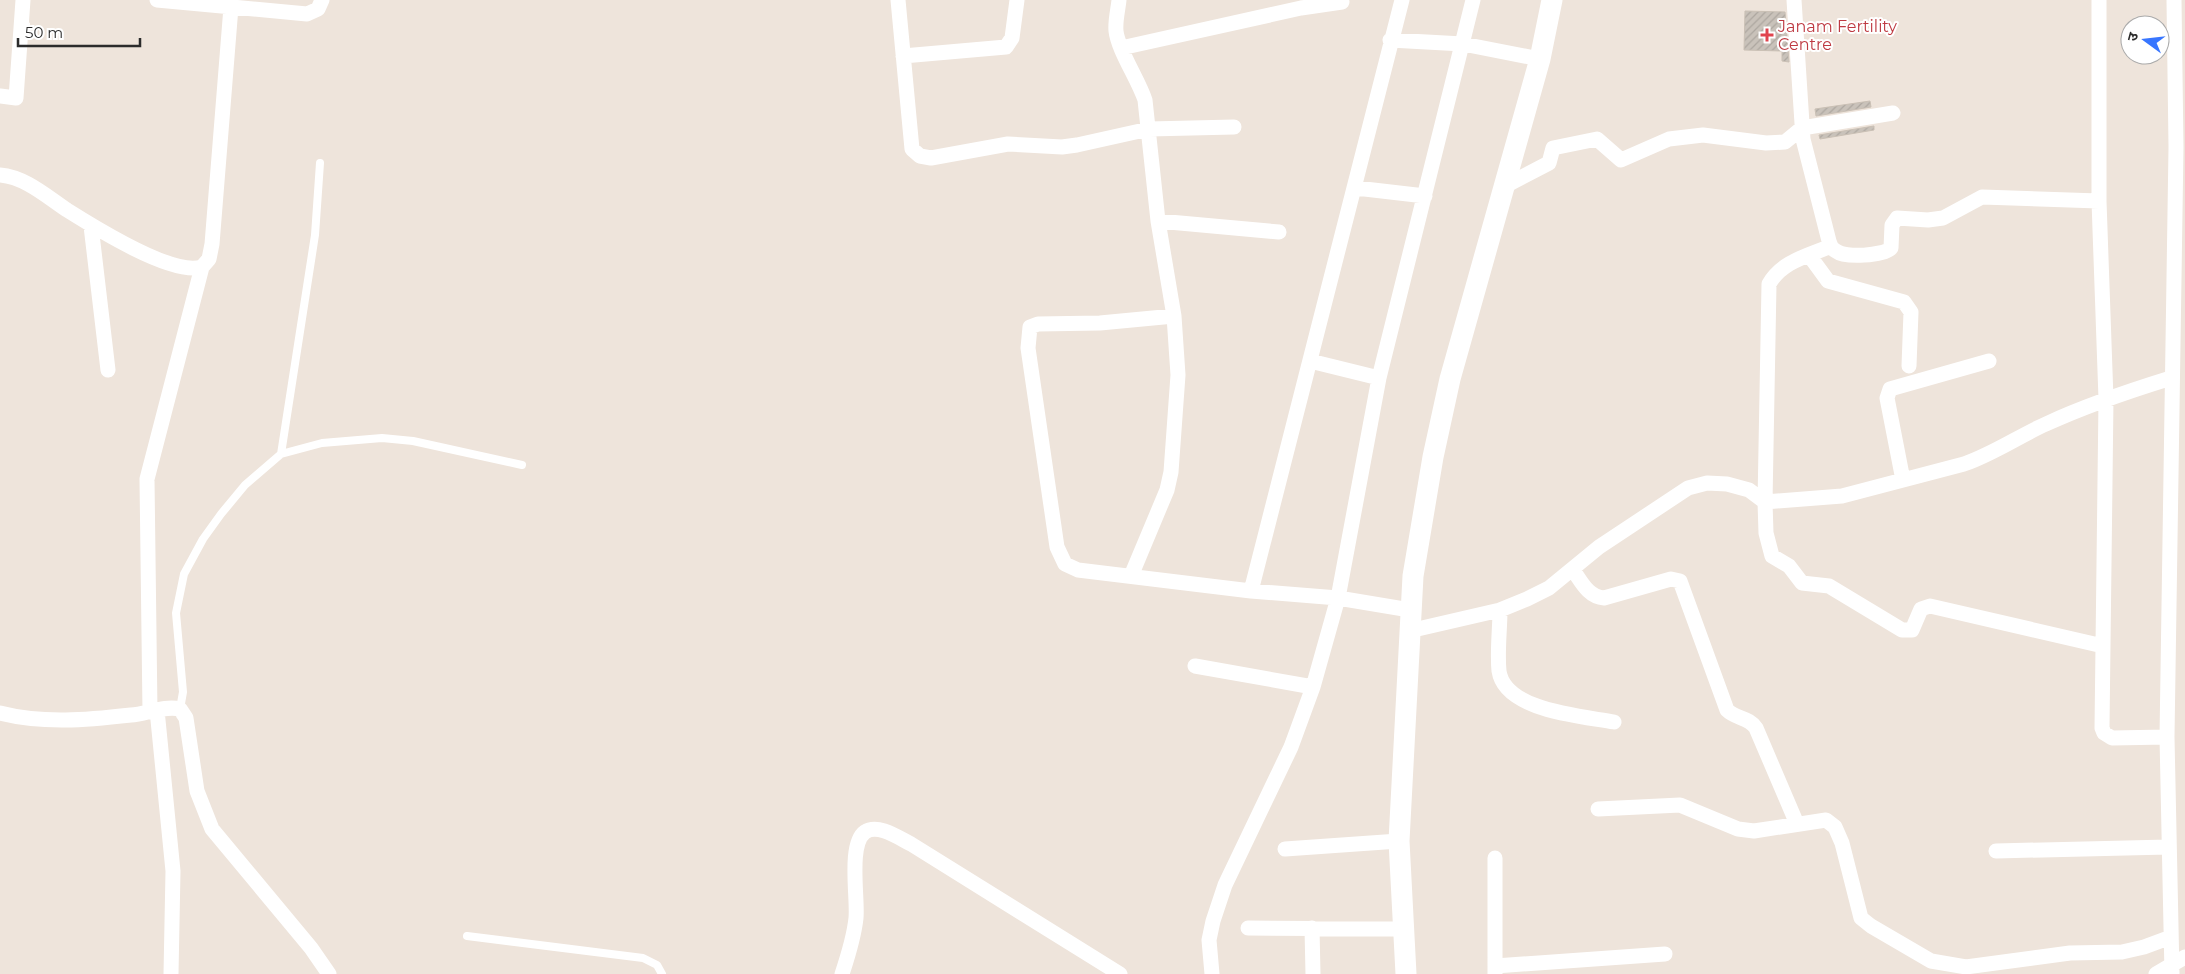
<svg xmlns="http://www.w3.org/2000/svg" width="2185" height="974" viewBox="0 0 2185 974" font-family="Montserrat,'Noto Sans Devanagari',sans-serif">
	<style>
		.building { fill: url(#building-hatch); stroke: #cac0b5 }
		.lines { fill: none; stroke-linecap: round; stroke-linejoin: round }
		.lane { stroke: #fff; stroke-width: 8 }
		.street { stroke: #fff; stroke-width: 15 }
		.secondary { stroke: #fff; stroke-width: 21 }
		.health-dot { fill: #e0444e; stroke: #fff; stroke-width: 2 }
		.labels { text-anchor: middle; stroke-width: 4; stroke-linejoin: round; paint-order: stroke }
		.health-label { font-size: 16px; fill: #be3a42; stroke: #fff; text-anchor: start }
	</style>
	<defs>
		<pattern id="building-hatch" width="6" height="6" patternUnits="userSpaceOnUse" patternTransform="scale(1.25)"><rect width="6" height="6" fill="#c9c2ba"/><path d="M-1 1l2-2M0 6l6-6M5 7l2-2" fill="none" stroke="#ada7a0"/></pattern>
	</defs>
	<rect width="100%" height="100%" fill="#eee4db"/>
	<!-- building -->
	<path class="building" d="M1745,11L1785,12L1789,62L1782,61V51L1744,50Z
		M1870,101L1871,107L1816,116L1815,109Z
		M1874,126V130L1820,139L1819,135Z"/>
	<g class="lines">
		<!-- lane -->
		<path class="lane" d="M281,454L315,235L320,163
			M180,709L183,692L176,613L184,574L203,539L221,514L245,485L281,454L322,443L382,438L413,441L522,465
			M467,936L643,958L657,965L662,974"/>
		<!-- street -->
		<path class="street" d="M157,0L307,14L318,9L322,0
			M898,0L912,149L920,156L931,158L1008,144L1062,147L1077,145L1149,129L1234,127
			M1119,0C1118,10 1115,21 1116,31C1118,50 1138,79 1145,100L1158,221L1174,316L1178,375L1171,472L1167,490L1131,576
			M1794,0L1803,139L1829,241C1830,245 1832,249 1836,251C1845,258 1883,256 1891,248L1892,225L1897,218L1928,220L1943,218L1982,197L2099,201
			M2099,0V201L2106,399L2102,728L2104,733L2112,738L2167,737
			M1390,40L1463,44L1540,59
			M1121,48L1301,8L1342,2
			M903,56L1006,47L1012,38L1017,0
			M0,96L16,98L23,0
			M0,175C25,177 46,196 67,210C94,227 172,276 202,267L209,259L212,244L231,7
			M1503,187L1549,163L1553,148L1597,139L1621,160L1669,139L1703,135L1766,143L1785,142L1802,128L1893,113
			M1356,188L1425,196
			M1158,221L1279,232
			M91,226L108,370
			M1809,255L1828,281L1904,302L1911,312L1909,366
			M1174,316L1100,323L1038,324L1030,327L1028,348L1057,547L1065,564L1078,570L1251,591L1338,598L1410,610
			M1310,361L1379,378
			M1903,480L1887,398L1890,389L1989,361
			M1765,502L1769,284C1782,261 1808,256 1831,246
			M1573,570C1581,581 1588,597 1604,598L1671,579L1680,581L1727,710C1736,719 1749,717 1756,728L1797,824
			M1251,591L1402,0
			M1500,610C1500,629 1497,651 1499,671C1505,711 1582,716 1614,722
			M1409,631L1500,610L1527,599L1549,588L1599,547L1688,488L1707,483L1727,484L1749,490L1765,502
			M2103,646L1930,606L1921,609L1912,630H1902L1829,586L1802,583L1789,566L1772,556L1766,533L1765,502L1842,496L1964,464C1993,454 2019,436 2046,424C2087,405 2129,391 2171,378
			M1195,666L1313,687
			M157,710L173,871L171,974
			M150,712L147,479L202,267
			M0,713C43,724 87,720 131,715C146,714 165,705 180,709L186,718L197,791L212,829L311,948L329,974
			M1598,809L1680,805L1738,829L1754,831L1826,820L1835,827L1842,843L1861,918L1871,926L1931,961L1966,967L2070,953L2122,952L2144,947L2171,937
			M1285,849L1399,841
			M1996,851L2168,847
			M1495,858V974
			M1248,928L1404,929
			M1312,928L1313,974
			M1495,966L1665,954
			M842,974C848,956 854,937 856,918C858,899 848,844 865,832C878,823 899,838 911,844L1120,974
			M1212,974L1209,940L1213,921L1225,885L1291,747L1313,687L1338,598L1379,378L1473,0
			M2156,974L2185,957
			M2172,974L2167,737L2176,147L2174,0"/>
		<!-- secondary -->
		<path class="secondary" d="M1406,974L1399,841L1413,576L1433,457L1450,379L1540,59L1552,0"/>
	</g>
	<!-- markers -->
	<path class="health-dot" d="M1764.5 27.5h5v5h5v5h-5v5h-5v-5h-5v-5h5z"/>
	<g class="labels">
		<!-- health labels -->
		<g class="health-label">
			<text x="1778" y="32">Janam Fertility<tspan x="1778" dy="18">Centre</tspan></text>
		</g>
	</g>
	<!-- north arrow -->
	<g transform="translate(2145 40) rotate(285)"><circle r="24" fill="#ffffff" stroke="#aaaaaa"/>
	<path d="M0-4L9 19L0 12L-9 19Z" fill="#3876ff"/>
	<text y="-8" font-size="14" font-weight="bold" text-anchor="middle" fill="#2b2b2b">उ</text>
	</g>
	<!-- scale -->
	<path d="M18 38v8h122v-8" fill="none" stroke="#2b2b2b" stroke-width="2.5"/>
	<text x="25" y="38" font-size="15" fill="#2b2b2b" stroke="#ffffff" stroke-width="4" paint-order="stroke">50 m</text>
</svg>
